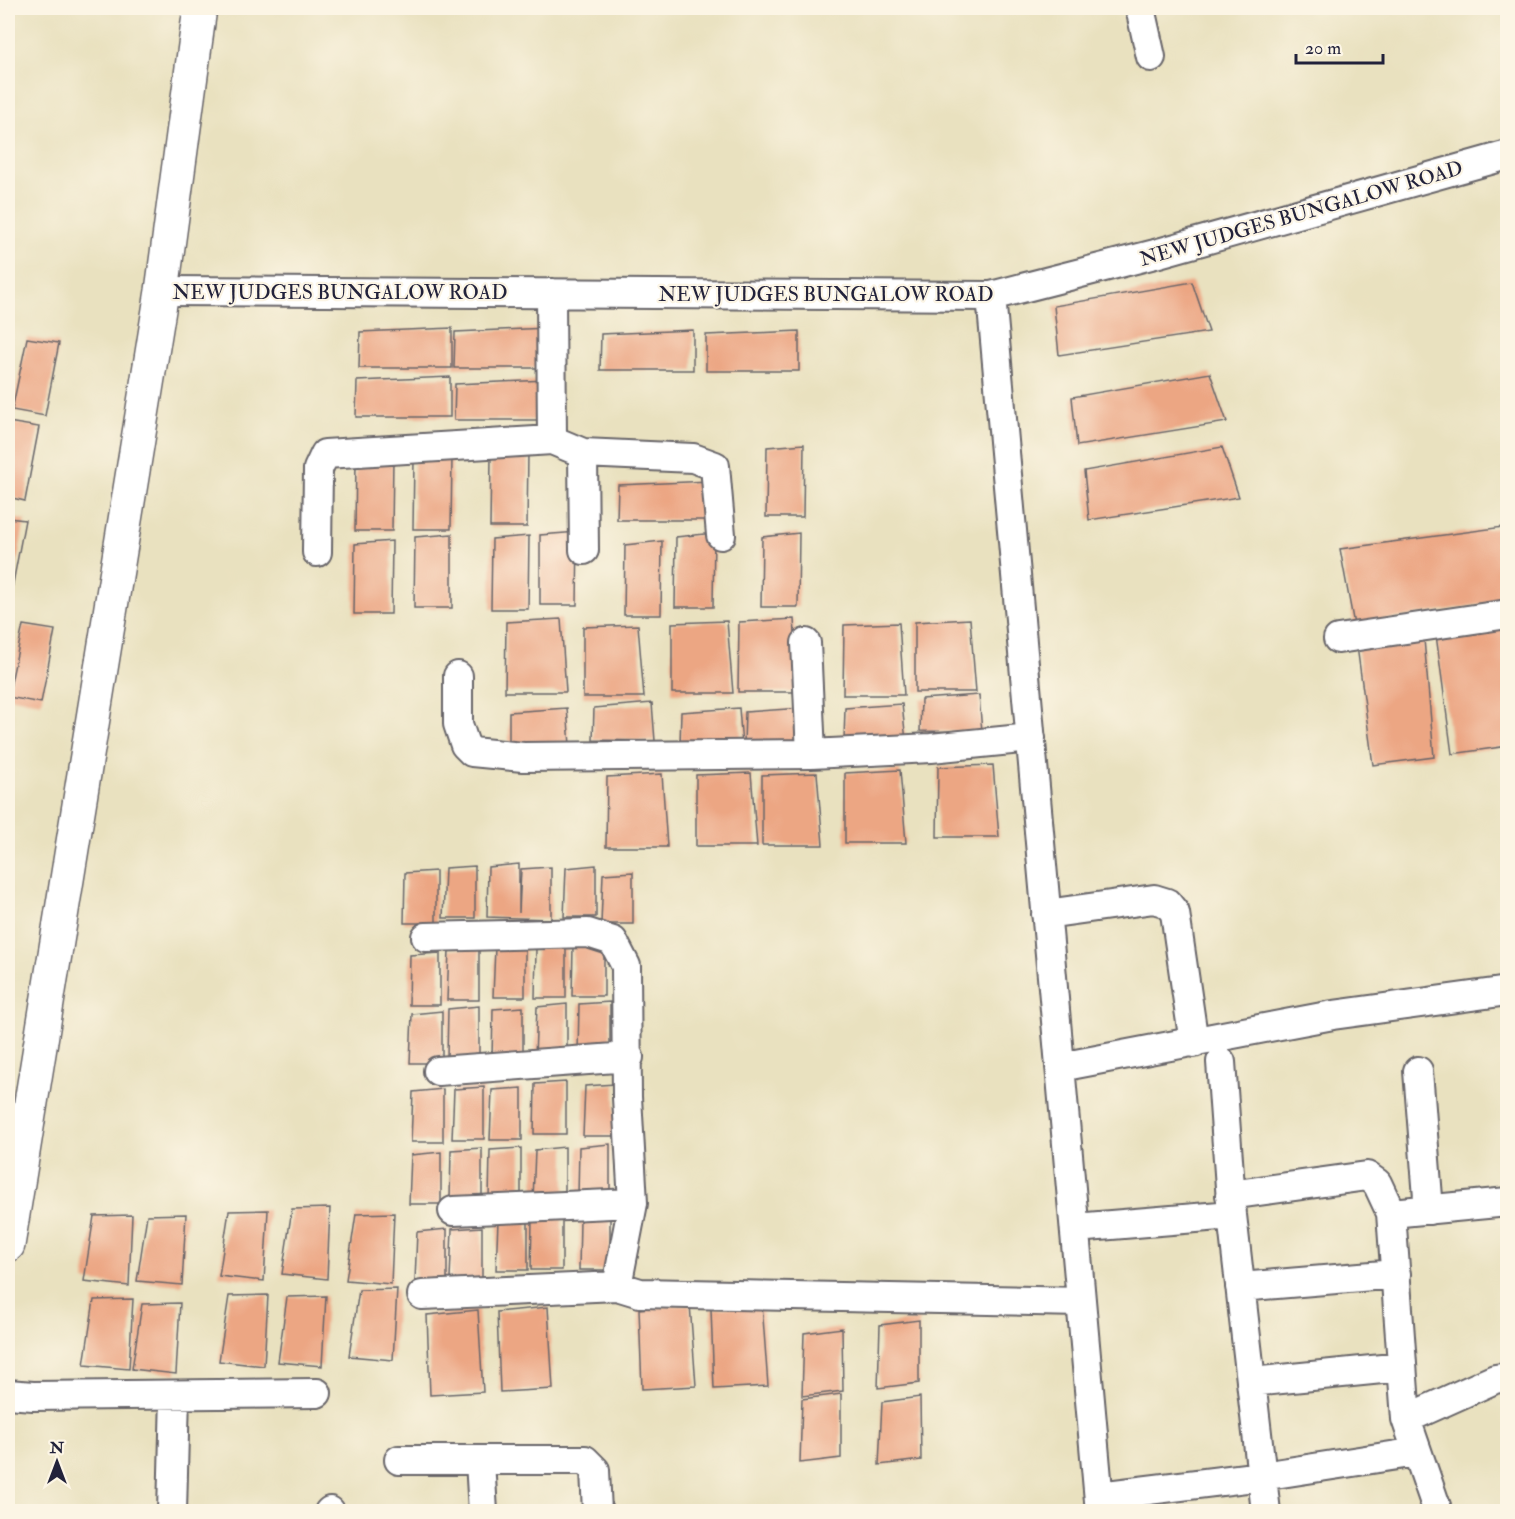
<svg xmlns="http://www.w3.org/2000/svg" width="1515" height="1519" viewBox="0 0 1515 1519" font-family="'IM FELL Double Pica',serif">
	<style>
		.building { fill: #eca683 }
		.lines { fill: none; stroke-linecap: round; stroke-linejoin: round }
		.minor-casing { stroke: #686569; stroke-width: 32 }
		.tertiary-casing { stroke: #686569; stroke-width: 36 }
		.minor { stroke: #fff; stroke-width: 28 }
		.tertiary { stroke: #fff; stroke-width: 33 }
		.labels { text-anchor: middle; stroke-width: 4.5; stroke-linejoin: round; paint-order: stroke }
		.street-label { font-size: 20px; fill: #22223b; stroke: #fcf5e5 }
	</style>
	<rect width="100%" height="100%" fill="#fcf5e5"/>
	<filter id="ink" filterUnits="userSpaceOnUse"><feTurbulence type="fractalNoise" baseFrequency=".0167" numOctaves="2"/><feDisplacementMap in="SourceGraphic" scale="12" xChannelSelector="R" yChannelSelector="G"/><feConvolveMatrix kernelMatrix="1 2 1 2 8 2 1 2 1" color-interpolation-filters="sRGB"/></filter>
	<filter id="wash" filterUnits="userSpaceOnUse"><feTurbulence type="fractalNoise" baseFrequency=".008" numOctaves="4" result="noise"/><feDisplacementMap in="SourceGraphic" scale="24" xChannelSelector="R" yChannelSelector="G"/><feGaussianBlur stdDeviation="1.35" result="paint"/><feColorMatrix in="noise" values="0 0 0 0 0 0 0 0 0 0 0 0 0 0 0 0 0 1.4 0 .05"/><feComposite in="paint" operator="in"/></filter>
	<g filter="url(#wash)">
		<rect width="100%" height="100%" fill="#e9e1bf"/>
		<g id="blocks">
			<!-- building -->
			<path class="building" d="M1192,282L1209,332L1059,355L1054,306Z
				M452,328V368H359L360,332Z
				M548,328V368H454L455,332Z
				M693,330V370H600L601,334Z
				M799,331V371H706V335Z
				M27,338L59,343L45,416L12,410Z
				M1210,373L1227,422L1077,446L1072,397Z
				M450,377V417H356L357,381Z
				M547,380V420H454L455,384Z
				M8,422L39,427L25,501L8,497Z
				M804,444L803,517H766L767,447Z
				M1222,447L1239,497L1089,520L1084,471Z
				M528,453L527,527H490L491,456Z
				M452,456L451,529H413L414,459Z
				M393,457L392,531H355L356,460Z
				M710,481V520H617L618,485Z
				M8,518L25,520L11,594L8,593Z
				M1503,527L1508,600L1354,625L1340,549Z
				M578,532L577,605H540V535Z
				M714,533L713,607H675L676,537Z
				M799,533L798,607H761L762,537Z
				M452,534V608H414L415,537Z
				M529,536L528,609H491L492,539Z
				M392,541L391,614H354L355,544Z
				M662,541L661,615H624L625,545Z
				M561,619L566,692H505L506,622Z
				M794,619L799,692H738L739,622Z
				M970,619L976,692H915V622Z
				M727,621L733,693H672V623Z
				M899,623L904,695H843L844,625Z
				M23,625L55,630L41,703L8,697Z
				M638,625L644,697H583V627Z
				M1504,628L1508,671V746L1452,754L1436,635Z
				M1424,639L1434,757L1373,765L1357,646Z
				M979,695L982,732L920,731L921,699Z
				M652,703L655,741L593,740L594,708Z
				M902,704L906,741L844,740L845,708Z
				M567,708L570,745L509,744V712Z
				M739,708L742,745L680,744L681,712Z
				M802,708L806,745L744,744L745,712Z
				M993,765L999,837H937L938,767Z
				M900,770L906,843H845V773Z
				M751,773L757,846H696V775Z
				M817,773L823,845H762V775Z
				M662,774L667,847H606L607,777Z
				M519,864V913L521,869L551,867V919L487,917L488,867Z
				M596,865V917H564L566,868Z
				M475,866V918H443L445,868Z
				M436,871V923H404L405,873Z
				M633,872V924H601L603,874Z
				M604,944V996H572L573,946Z
				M525,945V997H493L495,947Z
				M566,946V998H535L536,948Z
				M479,948V1000H447L449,950Z
				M440,953V1005H409L410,955Z
				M610,1002V1054H578L579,1004Z
				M567,1004V1057H535L537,1007Z
				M479,1006V1058H447L448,1009Z
				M523,1007V1059H492L493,1009Z
				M442,1011V1063H410L412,1014Z
				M566,1082V1134H534L535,1084Z
				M615,1084V1136H583L585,1086Z
				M484,1087V1139H452L454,1089Z
				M522,1088V1140H490L492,1090Z
				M443,1089V1142H411L413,1092Z
				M610,1144V1196H578L579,1147Z
				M565,1147V1200H533L535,1150Z
				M482,1148V1200H450L451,1150Z
				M521,1148V1200H489L490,1150Z
				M441,1152V1204H409L411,1155Z
				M330,1208L327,1279L282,1274L292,1209Z
				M268,1210L264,1281L219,1276L229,1211Z
				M394,1213L391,1284L346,1280L356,1214Z
				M186,1214L182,1285L137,1281L147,1215Z
				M132,1215L129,1286L84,1281L94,1216Z
				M562,1218V1270H531L532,1220Z
				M610,1218V1270H579L580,1220Z
				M528,1219V1270H496L498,1221Z
				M482,1227V1279H450L452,1229Z
				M447,1229V1281H415L417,1232Z
				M397,1289L393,1360L349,1356L359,1290Z
				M268,1295L264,1366L219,1361L229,1296Z
				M326,1296L322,1366L278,1362L287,1297Z
				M133,1299L129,1369L84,1365L94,1300Z
				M180,1303L176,1374L132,1369L142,1304Z
				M690,1304L696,1386L642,1389L639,1309Z
				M762,1304L768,1386L714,1389L711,1309Z
				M548,1307L553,1389L500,1392L497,1312Z
				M478,1310L483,1392L430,1395L427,1315Z
				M919,1320V1383L878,1388L880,1325Z
				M842,1328L843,1391L802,1396L804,1333Z
				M841,1394V1458L800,1463L802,1399Z
				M920,1397L921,1460L879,1465L882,1402Z"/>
		</g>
	</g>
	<g filter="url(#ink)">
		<use href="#blocks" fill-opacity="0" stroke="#686569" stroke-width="1.5"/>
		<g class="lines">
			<!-- minor casing -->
			<g class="minor-casing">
				<path id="minor" d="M1140,8L1151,57
					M162,291L991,296L1155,254L1508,155
					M551,293L552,440
					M991,296L1100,1512
					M583,453L584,550
					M317,552L318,469L325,454L552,440L583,453L693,458L715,466L721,535
					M1338,639L1508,614
					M806,643L811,754
					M458,676V724L465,745L472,752L523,757L811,754L931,748L1031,738
					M1046,914L1154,899L1167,903L1175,913L1194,1043
					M426,937L588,933L613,941L626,966L627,1097L633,1203L617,1286L640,1293L1081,1302
					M1221,1062L1232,1215L1266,1512
					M1060,1067L1333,1015L1508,991
					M438,1071L629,1057
					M1418,1071L1429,1210
					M1230,1195L1367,1176L1377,1183L1391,1213
					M453,1211L633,1203
					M1075,1228L1232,1215
					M1240,1287L1396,1274
					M422,1295L617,1286
					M1251,1382L1402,1367
					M8,1394L33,1396L317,1393
					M1406,1419L1495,1379L1508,1377
					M399,1460H585L595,1470L597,1512
					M480,1461L483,1512
					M1099,1496L1262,1476L1417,1452
					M172,1512L175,1395
					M329,1512L330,1511
					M1438,1512L1406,1419L1391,1213L1508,1202"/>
			</g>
			<!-- tertiary casing -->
			<g class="tertiary-casing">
				<path id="tertiary" d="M8,1245L162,291L200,8"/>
			</g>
			<!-- minor -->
			<use href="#minor" class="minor"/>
			<!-- tertiary -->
			<use href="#tertiary" class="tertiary"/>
		</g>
	</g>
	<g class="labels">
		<!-- street labels -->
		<g class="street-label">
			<text transform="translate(1301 213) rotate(-16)" y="7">NEW JUDGES BUNGALOW ROAD</text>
			<text x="340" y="299">NEW JUDGES BUNGALOW ROAD</text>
			<text x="826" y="301">NEW JUDGES BUNGALOW ROAD</text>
		</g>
	</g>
	<!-- margin -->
	<rect width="1515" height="1519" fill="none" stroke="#fcf5e5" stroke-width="30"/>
	<!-- north arrow -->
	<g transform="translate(57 1462)" stroke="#fcf5e5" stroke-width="4.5" paint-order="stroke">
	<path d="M0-4.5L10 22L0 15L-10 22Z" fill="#22223b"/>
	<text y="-9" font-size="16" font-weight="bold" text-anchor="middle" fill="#22223b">N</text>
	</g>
	<!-- scale -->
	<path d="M1296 54v9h87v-9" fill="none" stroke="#22223b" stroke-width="3"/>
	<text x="1305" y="54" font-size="18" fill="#22223b" stroke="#fcf5e5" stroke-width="4.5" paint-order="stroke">20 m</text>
</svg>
